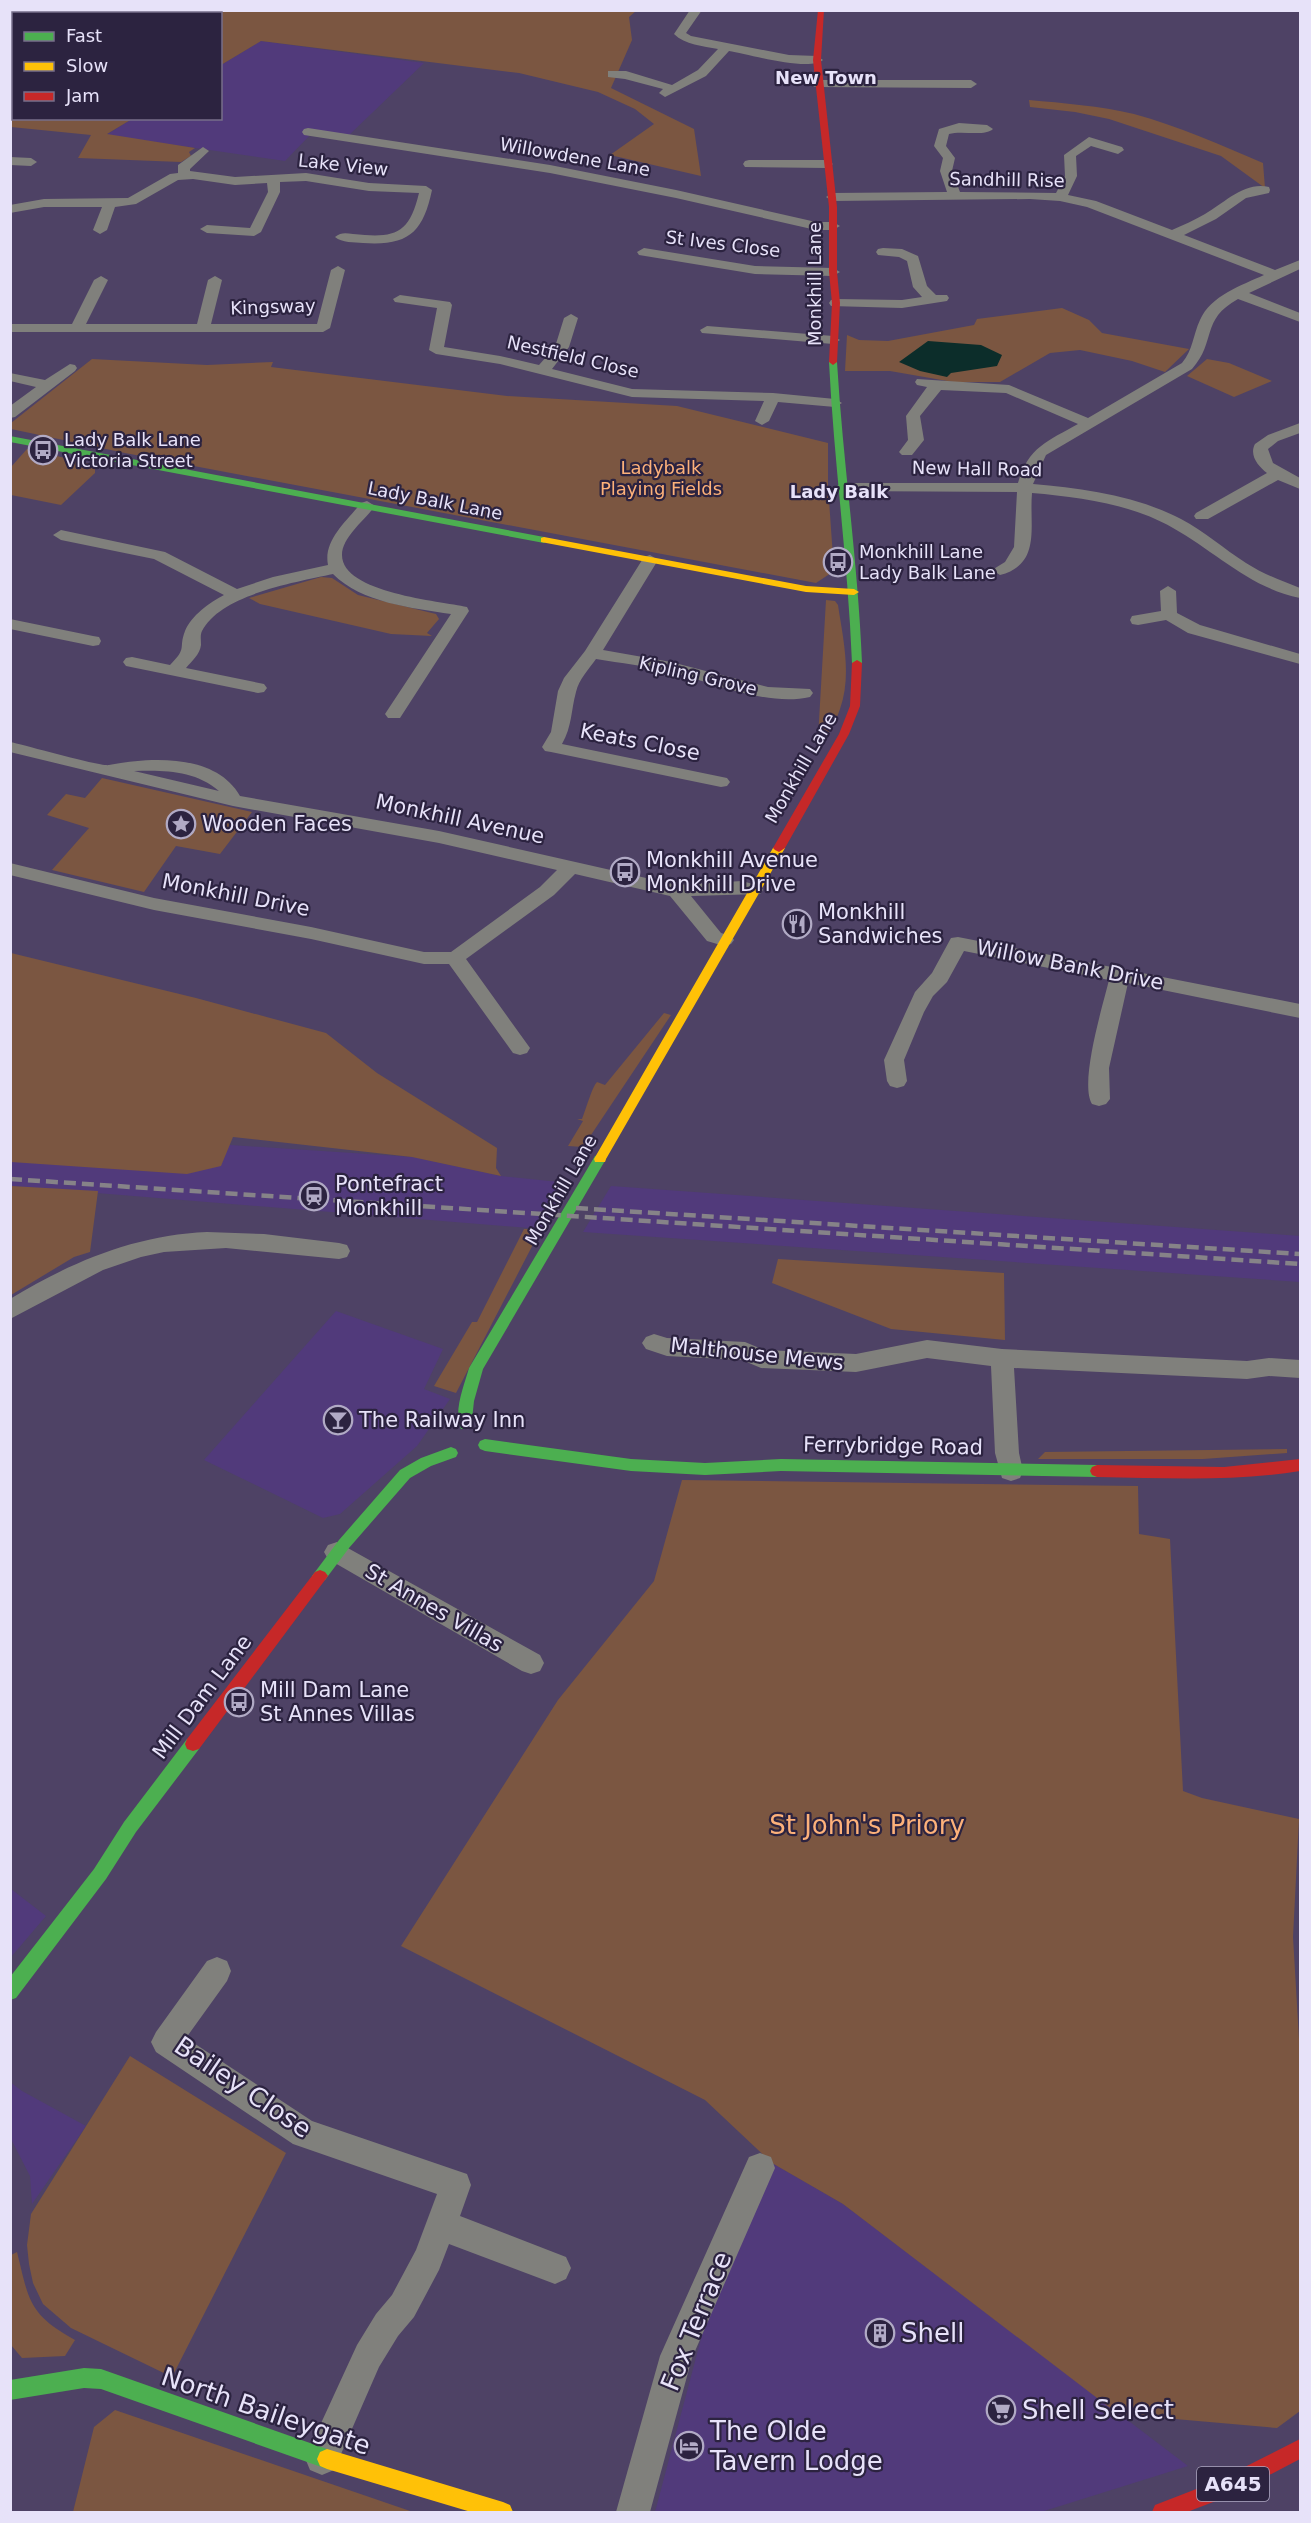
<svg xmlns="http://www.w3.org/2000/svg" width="1311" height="2523" viewBox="0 0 1311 2523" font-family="'DejaVu Sans',sans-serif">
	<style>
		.built { fill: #513a7b }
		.green { fill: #7b5641 }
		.water { fill: #0c2d2a }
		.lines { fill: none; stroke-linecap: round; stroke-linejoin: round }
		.street { fill: #80807c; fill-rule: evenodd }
		.fast { fill: #4caf50; fill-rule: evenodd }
		.slow { fill: #ffc107; fill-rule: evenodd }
		.jam { fill: #c62828; fill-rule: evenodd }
		.rail { stroke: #868388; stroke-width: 4.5; stroke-dasharray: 12 6; stroke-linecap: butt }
		.labels { text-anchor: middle; stroke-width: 4.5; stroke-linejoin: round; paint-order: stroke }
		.far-neighbourhood-label { font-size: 18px; font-weight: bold; fill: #e7e2f9; stroke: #2c2340 }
		.far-street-label { font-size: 18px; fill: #e7e2f9; stroke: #2c2340 }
		.far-poi-label { font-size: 18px; fill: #e7e2f9; stroke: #2c2340; text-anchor: start }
		.far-park-label { font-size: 18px; fill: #fdb17a; stroke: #2c2340 }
		.shield { fill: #2c2340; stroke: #afa9c2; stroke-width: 1.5 }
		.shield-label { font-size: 20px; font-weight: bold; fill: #e7e2f9 }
		.street-label { font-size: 21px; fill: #e7e2f9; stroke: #2c2340 }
		.poi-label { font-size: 21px; fill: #e7e2f9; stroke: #2c2340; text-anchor: start }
		.near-park-label { font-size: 26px; fill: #fdb17a; stroke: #2c2340 }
		.near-street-label { font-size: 26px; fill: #e7e2f9; stroke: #2c2340 }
		.near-poi-label { font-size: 26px; fill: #e7e2f9; stroke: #2c2340; text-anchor: start }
	</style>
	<rect width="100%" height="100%" fill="#4e4265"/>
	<!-- built -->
	<path class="built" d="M261,41L424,63L346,138L311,134L285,161L106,135L132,119L220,118L221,65Z
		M10,1125L230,1145L413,1157L501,1176L569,1183L541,1229L11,1186Z
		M611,1186L1300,1236V1282L583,1232Z
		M336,1311L443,1349L424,1389L450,1399L417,1446L340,1514L323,1518L204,1460Z
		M11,1889L46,1916L11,1957Z
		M10,2082L22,2091L86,2126L32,2204L30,2176L11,2139Z
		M772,2163L843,2204L1188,2466L1041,2512H655L706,2320Z"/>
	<!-- green -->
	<path class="green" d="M11,11H636L629,17L632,40L611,88L694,129L701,176L610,155L654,124L635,109L598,92L519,73L261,41L221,65L220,14H14V118L132,119L107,134L195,148L189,152L191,156L181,162L78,158L91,135L11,127Z
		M1029,100C1063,103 1100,106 1134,114C1178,126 1221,145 1263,163L1265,188L1221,156L1109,119L1075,112L1030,107Z
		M1062,308L1089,320L1102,333L1189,349L1165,372L1132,361L1080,350L1050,353L1000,382H953L890,371H845L847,335L859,340L888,341L974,325L977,319Z
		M92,359L207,365L273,362L271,367L507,396L677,406L828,443V486L834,571L816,583L125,453L11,429V423Z
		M1207,359L1229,363L1272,381L1234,397L1187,376Z
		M27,449L95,465V473L61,505L11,495V467Z
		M321,577L332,578L358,595L436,614L439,619L427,633L432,636L391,634L260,604L249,598Z
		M826,600L835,601L838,605C843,639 852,675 840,709C836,722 827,735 820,747L818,738Z
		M102,778L252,812L220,854L176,846L144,892L52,870L89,828L47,815L66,794L85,798Z
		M11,953L196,998L326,1033L377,1073L497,1148L496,1168L501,1176L412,1157L233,1137L221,1166L187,1174L11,1162Z
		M664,1013L671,1015L583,1147L568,1146L583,1121L577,1119H582C586,1109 592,1087 597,1082L605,1085Z
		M11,1186L98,1191L90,1252L74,1257L11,1295Z
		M524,1229H541L456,1393L434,1386L472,1322H477Z
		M778,1259L1004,1273L1005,1340L891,1329L772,1283Z
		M1287,1449V1453L1203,1459H1038L1045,1452Z
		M682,1480L1138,1486L1139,1534L1170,1539L1183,1791L1202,1798L1299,1819L1293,1937L1300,2056V2411L1277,2428L1118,2414L843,2204L772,2163L705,2100L401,1946L558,1700L654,1581Z
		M130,2056L286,2153L172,2377L71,2328L43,2304L33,2283L29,2264L27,2245L31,2214Z
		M17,2252C29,2300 28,2314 75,2340L65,2356L22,2358L11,2345V2255Z
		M115,2410L413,2512H73L94,2427Z"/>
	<!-- water -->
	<path class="water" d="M928,341L981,345L1002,355L997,366L951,373L947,377L920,371L899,362Z"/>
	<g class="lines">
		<!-- street -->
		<path class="street" d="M690,10H702L686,33L691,36L789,55L817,56L823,60C809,72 748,54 729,51L706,76L665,97L659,93L663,89L625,79L608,77V71H626L672,85L698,70L718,49C703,46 685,45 674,34Z
			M818,80H971L977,84L971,88L814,87L812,84Z
			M959,123L987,125L993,129C984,137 962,130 949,134L946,146L955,158L952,171L960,192L1056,193L1065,176L1064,155L1089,137L1122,147L1124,150L1118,154L1091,146L1076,156L1077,176L1068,195L1096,201L1172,230C1183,225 1195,220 1205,214C1224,203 1245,181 1269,187L1270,190L1269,193L1246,198L1216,219L1184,235L1275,270L1300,260V269L1249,293L1300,313V322L1238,299C1200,320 1217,341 1192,369L1046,455L1033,484C1082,488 1137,496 1181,519C1204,531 1224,549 1246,563C1263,574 1282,581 1300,588V598C1250,588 1216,552 1173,528C1132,504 1079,497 1032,493C1029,526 1042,564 1000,575L992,570L1005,562L1014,547L1017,492L838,491L836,488L838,485L844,483H1018C1028,447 1048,441 1078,424L1006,393L941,390L920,416L924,440L912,455H902L899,452L908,440L906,416L927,387L917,385L915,382L917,379L1009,385L1088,418L1182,363C1193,350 1193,335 1200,320C1210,296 1242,285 1264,275L1087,207L1060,201L1030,199L832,201L826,197L832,193L947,192L940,171L943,158L934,146L939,129Z
			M308,128L550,165L676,190L816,222H833L840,226L833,230H816L676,198L550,173L304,135L302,132L304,129Z
			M203,147L209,151L190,169V171L235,177L306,173L369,183L426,186L432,190C423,233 408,246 363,243C354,242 342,243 335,237C341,232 346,233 353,234C393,238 409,236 419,193L369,191L306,181L280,182V192L261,232L254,236L207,233L200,229L207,225L250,228L268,192L267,183L235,185L193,179L178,180L136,204L115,207L107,230L100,234L93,230L102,207H44L10,213V205L44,199L128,198L170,174L178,173V165Z
			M10,157L31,158L37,162L31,166L10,165Z
			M749,160H827L833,164L827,168L745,167L743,164L745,161Z
			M644,248L755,266L833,268L840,272L833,276L755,274L639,255L637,252Z
			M883,248L902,249L918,256L927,286L936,295H947L949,298L947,301L902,308L831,306L829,303L831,300L836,299L902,300L922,297L913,287L907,261L899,257L878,255L876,252L878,249Z
			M338,266L345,270L330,328L323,332H10V324H72L94,280L101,276L108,280L86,324H197L208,280L215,276L222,280L211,324H317L331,270Z
			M400,295L450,302L452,305L444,347L500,356L539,365L555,347L564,318L571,314L578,318L569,347L552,369L632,389L773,393L835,399L842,403L835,407L778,402L769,421L762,425L755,421L764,401L632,397L500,364L436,354L429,350L437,308L395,302L393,299Z
			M707,326L833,336L840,340L833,344L702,333L700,330Z
			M70,364L75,365L77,368L75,371L15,417L10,418V406L36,387L10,381V373L45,380Z
			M1300,423V433L1278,441L1268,449L1273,463L1300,478V489L1278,480L1208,519H1196L1194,516L1196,513L1267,473C1258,466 1249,455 1255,444L1268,435Z
			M367,501L375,506C365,520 342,537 342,555C342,593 440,601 467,607L469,611L400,718H388L385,714L451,614C412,608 362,603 333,574C297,582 221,594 202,631C200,635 201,640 201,645C200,654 192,661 186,668L264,684L267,688L264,692L258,693L126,666L123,662L126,658L132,657L170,665C188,647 178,649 185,631C191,616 210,602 224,595L154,559L61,540L53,535L61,530L165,552L237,589L273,577L328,565C323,540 347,521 361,503Z
			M650,555L658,560L603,650L671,662L768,687L810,689L813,693L810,697C767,707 712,682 670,672C646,666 621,663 596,659C589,669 579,679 576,692C571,710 572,727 562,744L727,778L730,782L727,786L721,787L551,752L545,751L542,747L551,732L558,691L564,678L585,651L644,557Z
			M1168,586L1176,591L1177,613L1200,625L1300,654V664L1188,633L1166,620L1138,625L1132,624L1130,620L1132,616L1161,611L1160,591Z
			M10,619L93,636L99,637L101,641L99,645L93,646L10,629Z
			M10,742C25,745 101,767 109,765C149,757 216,753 240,796L439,831L677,885L742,881L760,886L763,890L760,894L691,896L721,933L731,936L734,940L731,944L724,946L707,941L670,896L575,874L554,895L466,959L530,1048L527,1053L520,1055L513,1053L449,964H424L311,939L154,910L10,875V863L154,898L311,927L424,952H451L540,887L557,870L439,843L233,806L10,752ZM134,771C164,770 195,770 219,791Z
			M958,937L1300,1004V1018L1128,983L1109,1068L1110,1099L1106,1104L1099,1106L1092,1104C1079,1083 1103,1005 1109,980L964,951L947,982L933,996L924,1012L904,1060L907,1081L904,1086L897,1088L890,1086L887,1081L884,1060L915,992L932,973L951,938Z
			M207,1232L264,1234L339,1243L347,1245L350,1251L347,1257L339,1259L226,1248L164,1252L141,1257L103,1270L10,1319V1299C71,1262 135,1235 207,1232Z
			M654,1334L667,1338L745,1342L764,1350L856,1354L927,1340L1002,1349L1247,1361L1269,1358L1300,1360V1378L1269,1376L1247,1379L1014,1368L1019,1453L1023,1471L1020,1478L1011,1481L1002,1478L995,1453L991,1366L927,1358L856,1372L761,1368L742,1360L667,1356L646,1349L642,1343L646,1337Z
			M337,1542L540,1655L544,1663L540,1671L531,1674L522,1671L328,1559L324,1552L328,1545Z
			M217,1957L227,1961L231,1971L227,1981L186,2038L312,2121L467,2174L471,2185L460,2216L566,2257L571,2268L566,2279L555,2284L449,2244L439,2270L414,2317L398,2336L379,2367L334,2470L322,2475L310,2470L305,2458L357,2345L376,2314L392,2295L416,2250L437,2194L293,2144L156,2052L151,2042L156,2032L207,1961Z
			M760,2153L771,2157L775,2168L692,2358L650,2512H616L660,2356L749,2157Z"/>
		<!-- fast -->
		<path class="fast" d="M833,359L837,362C843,463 858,562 862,663L857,666L852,663C848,562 834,463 829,362Z
			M10,436L544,537L549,540L544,543L10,442Z
			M600,1154L606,1159L483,1369L474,1401L471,1429H461C453,1411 464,1386 469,1368L595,1156Z
			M485,1439L631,1459L705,1463L781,1459L1097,1465L1102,1467L1104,1471L1102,1475L1097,1477L781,1471L705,1475L631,1471L485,1451L480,1449L478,1445L480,1441Z
			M451,1447L456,1449L458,1453L456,1457L431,1466L410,1478L349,1548L325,1580L320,1582L315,1580L312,1576L339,1540L400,1470L421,1458Z
			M193,1737L199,1739L201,1744L199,1749L136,1832L106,1879L16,1998L10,2000V1977L94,1869L124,1822L187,1739Z
			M84,2368L101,2369L327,2449L334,2452L337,2459L334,2466L327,2469L101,2389L84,2388L10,2400V2380Z"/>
		<!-- slow -->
		<path class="slow" d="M544,537L806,586L854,589L859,592L854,595L806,592L541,542V538Z
			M779,844L785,848L606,1159L605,1162H595L594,1159L773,848Z
			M327,2449L503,2502L510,2505L513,2512H471L327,2469L320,2466L317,2459L320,2452Z"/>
		<!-- jam -->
		<path class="jam" d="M818,10H824L821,60L837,207V272L840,303L837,362L833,365L829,362L832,303L829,272V207L813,60Z
			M857,660L862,663L860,706L849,734L785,848L779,852L775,850L773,848L839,734L850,706L852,663Z
			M1300,1459V1471C1233,1482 1165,1478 1097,1477L1092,1475L1090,1471L1092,1467L1097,1465L1224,1467Z
			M320,1570L325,1572L328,1576L325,1580L199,1749L193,1751L187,1749L185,1744L187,1739L315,1572Z
			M1300,2439V2459L1229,2496L1187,2512H1152L1155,2505L1217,2481Z"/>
		<!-- rail -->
		<path class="rail" d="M10,1179L1300,1264
			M576,1208L1300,1254"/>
	</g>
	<!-- icons -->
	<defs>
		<g id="bus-ring" transform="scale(1.5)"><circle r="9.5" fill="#2c2340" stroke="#b1aac5" stroke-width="1.5"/><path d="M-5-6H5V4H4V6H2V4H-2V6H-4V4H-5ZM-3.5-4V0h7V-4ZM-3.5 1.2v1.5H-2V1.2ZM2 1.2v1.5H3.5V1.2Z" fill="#b1aac5"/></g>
		<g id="sight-ring" transform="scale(1.5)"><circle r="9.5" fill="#2c2340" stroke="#b1aac5" stroke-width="1.5"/><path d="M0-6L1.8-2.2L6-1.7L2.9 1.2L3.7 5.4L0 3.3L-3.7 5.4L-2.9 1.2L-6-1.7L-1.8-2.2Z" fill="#b1aac5"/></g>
		<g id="restaurant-ring" transform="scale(1.5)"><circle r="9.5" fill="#2c2340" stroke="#b1aac5" stroke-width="1.5"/><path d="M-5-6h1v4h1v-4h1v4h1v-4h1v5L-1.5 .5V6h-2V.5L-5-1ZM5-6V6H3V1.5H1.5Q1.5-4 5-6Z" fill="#b1aac5"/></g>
		<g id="station-ring" transform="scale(1.5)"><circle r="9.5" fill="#2c2340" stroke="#b1aac5" stroke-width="1.5"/><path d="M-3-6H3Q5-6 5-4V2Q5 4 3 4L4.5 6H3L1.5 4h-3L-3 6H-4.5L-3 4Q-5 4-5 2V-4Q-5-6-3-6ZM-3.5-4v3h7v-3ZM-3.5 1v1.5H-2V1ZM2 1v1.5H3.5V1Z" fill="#b1aac5"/></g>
		<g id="bar-ring" transform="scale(1.5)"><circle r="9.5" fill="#2c2340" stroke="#b1aac5" stroke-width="1.5"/><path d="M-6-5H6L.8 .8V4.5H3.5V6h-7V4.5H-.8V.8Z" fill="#b1aac5"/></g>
		<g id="building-ring" transform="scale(1.5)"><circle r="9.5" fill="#2c2340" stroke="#b1aac5" stroke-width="1.5"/><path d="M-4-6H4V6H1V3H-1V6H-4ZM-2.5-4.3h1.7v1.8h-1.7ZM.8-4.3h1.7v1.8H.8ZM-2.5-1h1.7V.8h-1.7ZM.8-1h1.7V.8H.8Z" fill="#b1aac5"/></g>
		<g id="supermarket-ring" transform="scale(1.5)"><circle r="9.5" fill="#2c2340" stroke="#b1aac5" stroke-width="1.5"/><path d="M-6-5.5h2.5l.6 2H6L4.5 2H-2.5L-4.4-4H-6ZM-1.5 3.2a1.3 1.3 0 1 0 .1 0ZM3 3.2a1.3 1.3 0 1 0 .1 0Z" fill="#b1aac5"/></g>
		<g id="hotel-ring" transform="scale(1.5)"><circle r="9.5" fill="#2c2340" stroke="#b1aac5" stroke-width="1.5"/><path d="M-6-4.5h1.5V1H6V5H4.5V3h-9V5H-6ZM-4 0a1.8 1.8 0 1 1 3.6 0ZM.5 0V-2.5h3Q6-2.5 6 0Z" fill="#b1aac5"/></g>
	</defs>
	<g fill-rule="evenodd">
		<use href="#bus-ring" x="43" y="450"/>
		<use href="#bus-ring" x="838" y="562"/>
		<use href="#sight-ring" x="181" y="824"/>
		<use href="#bus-ring" x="625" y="872"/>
		<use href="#restaurant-ring" x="797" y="924"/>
		<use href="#station-ring" x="314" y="1196"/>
		<use href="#bar-ring" x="338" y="1420"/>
		<use href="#bus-ring" x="239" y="1702"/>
		<use href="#building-ring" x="880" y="2333"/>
		<use href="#supermarket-ring" x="1001" y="2410"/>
		<use href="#hotel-ring" x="689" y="2446"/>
	</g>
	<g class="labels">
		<!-- far-neighbourhood labels -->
		<g class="far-neighbourhood-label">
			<text x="826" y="84">New Town</text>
			<text x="839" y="498">Lady Balk</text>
		</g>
		<!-- far-street labels -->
		<g class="far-street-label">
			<text transform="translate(575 157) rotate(10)" y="6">Willowdene Lane</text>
			<text transform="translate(343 165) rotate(6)" y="6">Lake View</text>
			<text transform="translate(1007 180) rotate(1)" y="6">Sandhill Rise</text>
			<text transform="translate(723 244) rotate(7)" y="6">St Ives Close</text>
			<text transform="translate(815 284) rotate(-90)" y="6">Monkhill Lane</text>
			<text transform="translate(273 307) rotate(-2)" y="6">Kingsway</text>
			<text transform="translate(573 357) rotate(13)" y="6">Nestfield Close</text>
			<text transform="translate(977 469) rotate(1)" y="6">New Hall Road</text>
			<text transform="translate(435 501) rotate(11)" y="6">Lady Balk Lane</text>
			<text transform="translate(698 676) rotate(13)" y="6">Kipling Grove</text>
			<text transform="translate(801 768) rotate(-60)" y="6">Monkhill Lane</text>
			<text transform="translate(561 1190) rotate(-60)" y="6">Monkhill Lane</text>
		</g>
		<!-- far-poi labels -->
		<g class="far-poi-label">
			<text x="64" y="446">Lady Balk Lane<tspan x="64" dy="21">Victoria Street</tspan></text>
			<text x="859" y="558">Monkhill Lane<tspan x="859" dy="21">Lady Balk Lane</tspan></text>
		</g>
		<!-- far-park labels -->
		<g class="far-park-label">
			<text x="661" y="474">Ladybalk<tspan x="661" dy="21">Playing Fields</tspan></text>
		</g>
		<!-- shield labels -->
		<rect class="shield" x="1197" y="2467" width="72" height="34" rx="4.5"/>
		<g class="shield-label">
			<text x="1233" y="2491">A645</text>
		</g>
		<!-- street labels -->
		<g class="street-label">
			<text transform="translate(640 742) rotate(11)" y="7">Keats Close</text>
			<text transform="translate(460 819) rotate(12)" y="7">Monkhill Avenue</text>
			<text transform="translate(236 895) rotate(11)" y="7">Monkhill Drive</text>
			<text transform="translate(1070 965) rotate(11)" y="7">Willow Bank Drive</text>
			<text transform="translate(757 1354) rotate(6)" y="7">Malthouse Mews</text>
			<text transform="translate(893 1446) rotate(1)" y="7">Ferrybridge Road</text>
			<text transform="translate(434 1608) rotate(30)" y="7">St Annes Villas</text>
			<text transform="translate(202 1697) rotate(-53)" y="7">Mill Dam Lane</text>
		</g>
		<!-- poi labels -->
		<g class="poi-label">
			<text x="202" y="831">Wooden Faces</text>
			<text x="646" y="867">Monkhill Avenue<tspan x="646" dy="24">Monkhill Drive</tspan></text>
			<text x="818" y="919">Monkhill<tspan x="818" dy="24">Sandwiches</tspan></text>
			<text x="335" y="1191">Pontefract<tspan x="335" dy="24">Monkhill</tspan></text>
			<text x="359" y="1427">The Railway Inn</text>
			<text x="260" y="1697">Mill Dam Lane<tspan x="260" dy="24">St Annes Villas</tspan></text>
		</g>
		<!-- near-park labels -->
		<g class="near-park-label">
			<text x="867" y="1834">St John's Priory</text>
		</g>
		<!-- near-street labels -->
		<g class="near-street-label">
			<text transform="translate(243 2087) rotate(34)" y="9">Bailey Close</text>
			<text transform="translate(696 2321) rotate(-68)" y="9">Fox Terrace</text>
			<text transform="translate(266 2411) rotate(19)" y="9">North Baileygate</text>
		</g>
		<!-- near-poi labels -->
		<g class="near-poi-label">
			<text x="901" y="2342">Shell</text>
			<text x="1022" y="2419">Shell Select</text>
			<text x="710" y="2440">The Olde<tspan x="710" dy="30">Tavern Lodge</tspan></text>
		</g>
	</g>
	<!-- border -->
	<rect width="1311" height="2523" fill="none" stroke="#e7e2f9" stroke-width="24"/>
	<!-- legend -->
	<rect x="12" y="12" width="210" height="108" fill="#2c2340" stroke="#776f8a" stroke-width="1.5"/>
	<rect x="24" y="32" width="30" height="9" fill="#4caf50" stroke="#776f8a" stroke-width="1.5"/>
	<text x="66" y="42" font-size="18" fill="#e7e2f9">Fast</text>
	<rect x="24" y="62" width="30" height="9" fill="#ffc107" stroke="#776f8a" stroke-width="1.5"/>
	<text x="66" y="72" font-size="18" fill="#e7e2f9">Slow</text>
	<rect x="24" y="92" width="30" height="9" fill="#c62828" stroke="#776f8a" stroke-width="1.5"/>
	<text x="66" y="102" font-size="18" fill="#e7e2f9">Jam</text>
</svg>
